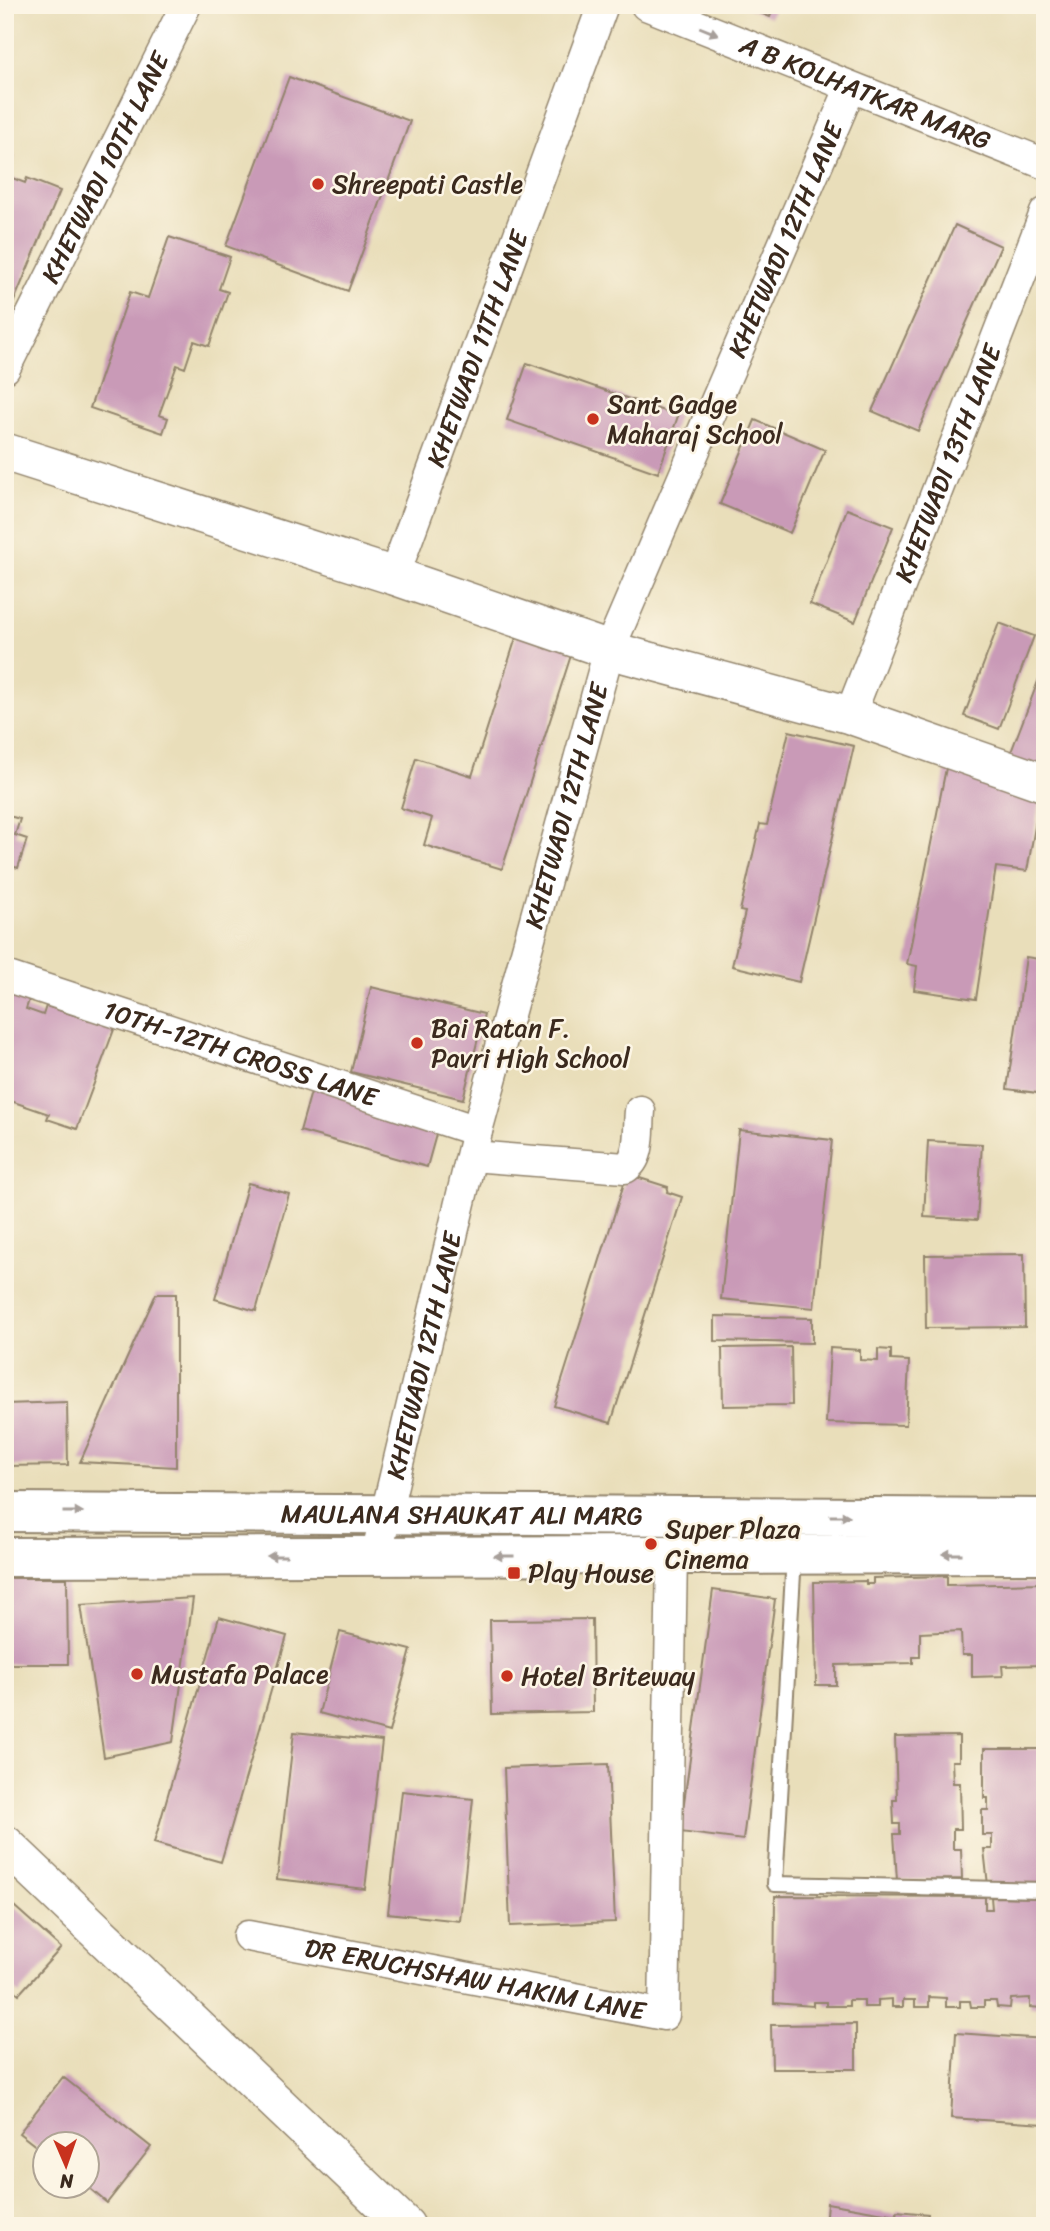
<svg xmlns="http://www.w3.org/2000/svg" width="1050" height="2231" viewBox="0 0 1050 2231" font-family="Sriracha,sans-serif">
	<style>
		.building { fill: #c99ab7 }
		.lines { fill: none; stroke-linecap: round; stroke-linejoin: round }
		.service-casing { stroke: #92846c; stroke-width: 18 }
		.minor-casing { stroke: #92846c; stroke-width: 33 }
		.tertiary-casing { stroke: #92846c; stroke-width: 40 }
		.secondary-casing { stroke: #92846c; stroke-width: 42 }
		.service { stroke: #fff; stroke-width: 14 }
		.minor { stroke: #fff; stroke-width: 30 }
		.tertiary { stroke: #fff; stroke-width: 37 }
		.secondary { stroke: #fff; stroke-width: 38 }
		.oneway { fill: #a79f9a }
		.poi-dot { fill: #c8321e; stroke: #fcf5e5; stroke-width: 2.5 }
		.labels { text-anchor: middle; stroke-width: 5; stroke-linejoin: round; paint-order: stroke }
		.street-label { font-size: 26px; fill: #3b2a1e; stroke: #fcf5e5 }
		.poi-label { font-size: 26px; fill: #3b2a1e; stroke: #fcf5e5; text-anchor: start }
	</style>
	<rect width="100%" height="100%" fill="#fcf5e5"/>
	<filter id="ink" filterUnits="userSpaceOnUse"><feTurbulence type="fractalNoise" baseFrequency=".0143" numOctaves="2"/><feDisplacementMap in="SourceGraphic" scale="14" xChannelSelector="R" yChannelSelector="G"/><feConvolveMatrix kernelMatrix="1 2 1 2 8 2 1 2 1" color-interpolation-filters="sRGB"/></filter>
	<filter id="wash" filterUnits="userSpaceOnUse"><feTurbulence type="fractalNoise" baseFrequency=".00686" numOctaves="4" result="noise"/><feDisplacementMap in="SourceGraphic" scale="28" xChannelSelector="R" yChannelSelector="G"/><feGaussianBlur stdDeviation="1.57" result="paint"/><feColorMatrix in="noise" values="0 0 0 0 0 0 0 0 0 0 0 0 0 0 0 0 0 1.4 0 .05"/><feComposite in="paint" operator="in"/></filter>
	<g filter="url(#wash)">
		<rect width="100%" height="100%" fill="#e9deba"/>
		<g id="blocks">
			<!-- building -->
			<path class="building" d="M740,5H775L770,17Z
				M289,77L410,121L348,291L226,246Z
				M5,152L15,156L7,176L25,183L27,178L60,191L12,306L5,303Z
				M955,225L1001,246L918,431L872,411Z
				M169,237L230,257L219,289L228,292L209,346L194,341L185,368L177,365L159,415L168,418L163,433L90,408L130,292L148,298Z
				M527,363L678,416L658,473L507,420Z
				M755,420L825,450L790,533L720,504Z
				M847,509L893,527L855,622L810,604Z
				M999,623L1034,636L999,729L964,716Z
				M520,625L575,643L502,869L424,845L432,818L401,808L416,758L472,776Z
				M1045,663V763L1041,773L1008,760Z
				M789,731L854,746L799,982L732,966L745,912L740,911L760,824L767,825Z
				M946,768L1041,794L1027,871L996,867L976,999L914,990L917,966L907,964Z
				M5,815L20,819L15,835L27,839L18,868L5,864Z
				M1026,957L1045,960V1094L1007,1089Z
				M5,987L29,1000L26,1009L43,1015L46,1006L89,1020L90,1015L116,1024L77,1129L47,1119L49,1114L5,1099Z
				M371,987L484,1014L463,1099L351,1072Z
				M313,1085L437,1131L427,1167L300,1131Z
				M739,1130L832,1140L814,1308L721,1299Z
				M928,1141L982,1144L977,1220L924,1217Z
				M627,1174L668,1187L667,1192L682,1197L611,1423L554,1406Z
				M248,1183L289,1194L256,1311L215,1299Z
				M1024,1254L1025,1327L926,1328L925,1255Z
				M156,1294H176V1467L80,1462Z
				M715,1316L812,1318V1343L715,1341Z
				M791,1347L792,1405L723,1406L722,1348Z
				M830,1348L860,1350V1360L878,1361V1349L891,1350V1360L909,1361L906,1425L826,1423Z
				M67,1402L68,1465L5,1466V1404Z
				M947,1576V1585L1045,1583V1665L1002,1666L1003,1676L972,1677V1655H962L961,1631L920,1633V1657H913V1663L836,1665V1685H816L814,1582L866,1581V1584H873V1578Z
				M5,1578H67L68,1664H5Z
				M713,1590L775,1599L743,1840L680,1832Z
				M193,1598L173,1742L104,1757L81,1605Z
				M219,1617L287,1636L221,1862L154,1843Z
				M592,1619L593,1712L492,1714L490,1620Z
				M340,1632L411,1650L389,1732L319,1713Z
				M294,1732L382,1741L365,1889L277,1879Z
				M959,1736V1761H952L953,1783H960L961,1829H953V1849H961L962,1879L897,1880L894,1834H900V1824H894L893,1800H897L895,1737Z
				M984,1749H1044L1045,1885H988L984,1849H992V1835H982V1810H988V1798H984Z
				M608,1764L615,1922L510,1926L504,1768Z
				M402,1791L473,1799L460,1921L388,1913Z
				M775,1896L985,1897V1909H992L991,1897L1045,1898V2000H1041L1042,2008L1030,2007V1998L1011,1999L1010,2008L997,2007L996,2001H984V2007H971L970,2001H960V2007H946V1998L929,1997V2007H915V2000H903V2007H892V1999L878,2000V2007H864V2000H849V2006H826V2002H813V2006L774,2003Z
				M5,1898L61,1948L19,1994L5,1982Z
				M856,2024V2069H772L771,2025Z
				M956,2033L1045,2039V2124L951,2118Z
				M63,2077L151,2147L107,2203L88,2187V2144H46V2154L19,2133Z
				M827,2203L896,2215L897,2211L928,2214L927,2226H825Z"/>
		</g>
	</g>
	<g filter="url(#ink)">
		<use href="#blocks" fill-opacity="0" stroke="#92846c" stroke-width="2"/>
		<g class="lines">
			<!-- service casing -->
			<g class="service-casing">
				<path id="service" d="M794,1556L775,1884L1045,1890"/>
			</g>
			<!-- minor casing -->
			<g class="minor-casing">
				<g id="minor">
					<path id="s1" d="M646,5L1045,164"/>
					<path id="s2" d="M5,368L186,5"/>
					<path id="s3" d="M394,576L603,5"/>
					<path id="s4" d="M850,715L1045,213"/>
					<path id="s5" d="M5,976L477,1131"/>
					<path d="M472,1156L625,1168C642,1158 638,1129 640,1111"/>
					<path id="s6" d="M376,1556L477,1131L609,650L850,89"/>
					<path id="s7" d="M248,1936L664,2015L672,1555"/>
				</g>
			</g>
			<!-- tertiary casing -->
			<g class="tertiary-casing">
				<path id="tertiary" d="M5,452L394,576L609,650L850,715L1045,783
					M5,1844L406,2226"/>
			</g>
			<!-- secondary casing -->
			<g class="secondary-casing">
				<g id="secondary">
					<path id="s8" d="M5,1512L1045,1518"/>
					<path d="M5,1557L1045,1554"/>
				</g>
			</g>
			<!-- service -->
			<use href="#service" class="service"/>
			<!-- minor -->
			<use href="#minor" class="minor"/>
			<!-- tertiary -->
			<use href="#tertiary" class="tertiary"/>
			<!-- secondary -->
			<use href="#secondary" class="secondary"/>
		</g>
		<!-- one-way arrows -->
		<defs><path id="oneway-solid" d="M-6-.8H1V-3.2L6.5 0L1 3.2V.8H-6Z" transform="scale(1.75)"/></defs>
		<g class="oneway">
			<use href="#oneway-solid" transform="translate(709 31) rotate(22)"/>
			<use href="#oneway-solid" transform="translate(73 1512)"/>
			<use href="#oneway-solid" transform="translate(840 1516)"/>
			<use href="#oneway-solid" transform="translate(952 1554) rotate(180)"/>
			<use href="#oneway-solid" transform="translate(277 1556) rotate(180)"/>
			<use href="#oneway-solid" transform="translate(504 1556) rotate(180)"/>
		</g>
	</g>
	<!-- markers -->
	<g class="poi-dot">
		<circle cx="318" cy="184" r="7"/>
		<circle cx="593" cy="419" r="7"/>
		<circle cx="417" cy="1043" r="7"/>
		<circle cx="651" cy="1544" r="7"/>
		<rect x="507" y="1566" width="14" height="14" rx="3.5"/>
		<circle cx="137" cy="1674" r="7"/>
		<circle cx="507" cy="1676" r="7"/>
	</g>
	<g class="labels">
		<!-- street labels -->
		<g class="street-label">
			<text dy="9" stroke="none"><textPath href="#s1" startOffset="236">A B KOLHATKAR MARG</textPath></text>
			<text dy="9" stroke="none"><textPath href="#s2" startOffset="224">KHETWADI 10TH LANE</textPath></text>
			<text dy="9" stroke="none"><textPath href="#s6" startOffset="1382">KHETWADI 12TH LANE</textPath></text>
			<text dy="9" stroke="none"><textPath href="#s3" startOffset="242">KHETWADI 11TH LANE</textPath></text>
			<text dy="9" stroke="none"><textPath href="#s4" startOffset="270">KHETWADI 13TH LANE</textPath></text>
			<text dy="9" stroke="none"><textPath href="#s6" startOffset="774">KHETWADI 12TH LANE</textPath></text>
			<text dy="9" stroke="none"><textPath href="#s5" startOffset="248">10TH-12TH CROSS LANE</textPath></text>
			<text dy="9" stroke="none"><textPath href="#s6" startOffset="206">KHETWADI 12TH LANE</textPath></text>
			<text dy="9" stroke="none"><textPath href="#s8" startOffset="457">MAULANA SHAUKAT ALI MARG</textPath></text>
			<text dy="9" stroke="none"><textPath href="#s7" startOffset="231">DR ERUCHSHAW HAKIM LANE</textPath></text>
		</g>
		<!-- poi labels -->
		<g class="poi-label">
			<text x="332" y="193">Shreepati Castle</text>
			<text x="607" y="413">Sant Gadge<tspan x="607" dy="30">Maharaj School</tspan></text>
			<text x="431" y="1037">Bai Ratan F.<tspan x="431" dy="30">Pavri High School</tspan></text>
			<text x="665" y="1538">Super Plaza<tspan x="665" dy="30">Cinema</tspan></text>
			<text x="528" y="1582">Play House</text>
			<text x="151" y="1683">Mustafa Palace</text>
			<text x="521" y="1685">Hotel Briteway</text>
		</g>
	</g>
	<!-- margin -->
	<rect width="1050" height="2231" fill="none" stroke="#fcf5e5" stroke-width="28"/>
	<!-- north arrow -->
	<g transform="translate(66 2165) rotate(178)"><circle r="33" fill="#fcf5e5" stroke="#afa495" stroke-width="2"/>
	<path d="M0-5L12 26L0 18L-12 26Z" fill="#c8321e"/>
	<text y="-10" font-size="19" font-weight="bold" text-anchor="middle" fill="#3b2a1e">N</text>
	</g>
</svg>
